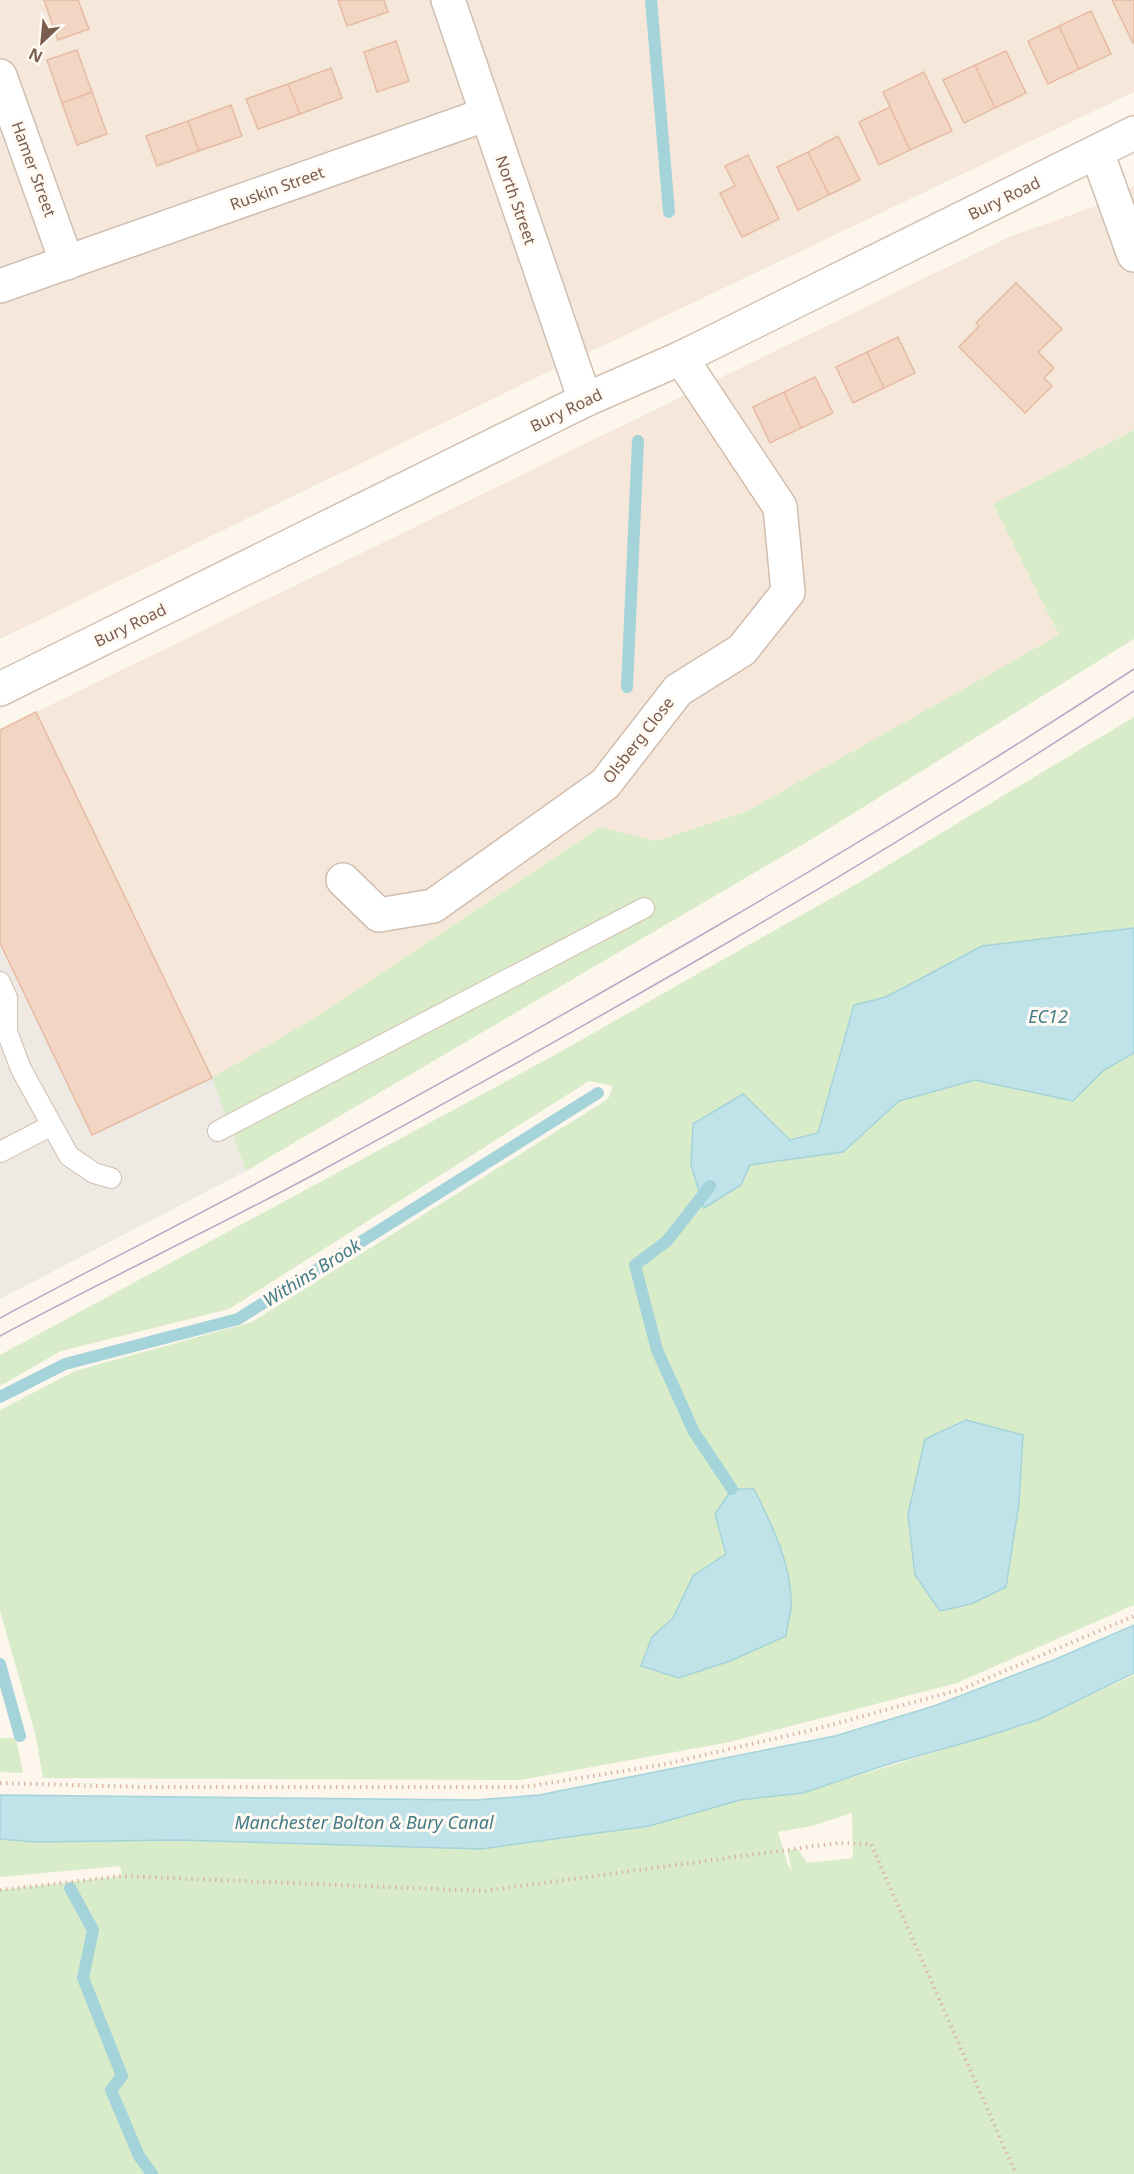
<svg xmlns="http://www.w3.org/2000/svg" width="1134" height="2174" viewBox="0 0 1134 2174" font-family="'Noto Sans',sans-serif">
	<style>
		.residential { fill: #f5e8da }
		.industrial { fill: #efe9e4 }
		.green { fill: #d8ecc9; fill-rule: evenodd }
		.water { fill: #bfe3e8; stroke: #a5d3da; stroke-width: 1.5 }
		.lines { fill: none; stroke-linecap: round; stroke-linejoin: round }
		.stream { stroke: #a5d3da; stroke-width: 12 }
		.building { fill: #f3d5c3; stroke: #e6bba3; stroke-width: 1.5 }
		.lane-casing { stroke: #d1beb0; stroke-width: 22 }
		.street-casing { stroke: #d1beb0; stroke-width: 36 }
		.secondary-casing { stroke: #d6c0b0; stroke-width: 36 }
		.path { stroke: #d9b8a5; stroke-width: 4; stroke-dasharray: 1.5 4.5; stroke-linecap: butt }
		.lane { stroke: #fff; stroke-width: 20 }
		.street { stroke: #fff; stroke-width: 33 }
		.secondary { stroke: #fff; stroke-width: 33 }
		.tram { stroke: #b9a8c9; stroke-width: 1.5 }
		.labels { text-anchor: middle; stroke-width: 6; stroke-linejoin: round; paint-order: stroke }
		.street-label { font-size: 16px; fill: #7a5c4d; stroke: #fffaf3 }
		.water-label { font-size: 18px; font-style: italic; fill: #437c86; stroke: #fffaf3 }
	</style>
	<rect width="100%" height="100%" fill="#fdf6ec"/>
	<!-- residential -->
	<path class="residential" d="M0,0H1134V92L550,371L0,639Z
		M1134,186V430L993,504L1059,635L747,811L656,841L600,827L311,1020L212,1078L36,712L1009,237L1096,206Z"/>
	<!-- industrial -->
	<path class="industrial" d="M0,943L212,1078L246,1171L0,1299Z"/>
	<!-- green -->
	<path class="green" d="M1134,430V639L817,836L246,1171L212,1078L311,1020L600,827L656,841L747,811L1059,635L993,504Z
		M1134,717V1605L957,1683L725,1743L520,1780L43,1778L36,1737L0,1611V1410L75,1371L252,1322L608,1099L613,1086L589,1081L229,1309L61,1351L0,1386V1355L551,1057L860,882Z
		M1134,1675V2174H0V1890L122,1876L120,1866L0,1877V1839L36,1842L176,1840L649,1826L740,1800L803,1793L1040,1719ZM852,1813L853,1858L807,1863L798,1849L787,1850L792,1871L788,1865L778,1832L812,1826Z
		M0,1738H16L23,1773L0,1772Z"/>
	<!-- water -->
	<path class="water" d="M1134,928V1053L1104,1070L1073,1101L975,1080L899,1101L843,1152L750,1165L741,1185L704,1208L691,1165L693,1124L743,1094L790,1140L818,1133L854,1005L886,997L982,946Z
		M966,1420L1023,1435L1019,1503L1006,1587L971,1604L940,1611L915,1575L908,1514L925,1439Z
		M732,1489H754C772,1525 793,1567 791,1608C790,1617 787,1627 786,1636L730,1661L679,1678L641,1666L652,1637L673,1618L693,1576L726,1554L715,1514Z
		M1134,1625V1673L1040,1719L978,1739L892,1763L803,1793L740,1800L649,1826L481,1849L176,1840L36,1842L0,1839V1795L476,1800L539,1795L835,1736L934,1706L1056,1659Z"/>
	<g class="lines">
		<!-- stream -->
		<path class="stream" d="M651,0L669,212
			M627,687L638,441
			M710,1186L667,1241L635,1265L657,1350L694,1432L732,1489
			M0,1397L65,1364L238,1319L598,1093
			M0,1664L20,1736
			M70,1888L93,1930L83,1978L122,2076L111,2090L139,2156L152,2174"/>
	</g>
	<!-- building -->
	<path class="building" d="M44,0H78L89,29L58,40Z
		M338,0H384L388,12L347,26Z
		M1112,0H1134V42L1133,43Z
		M1091,11L1111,54L1079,69L1059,26Z
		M1059,26L1079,69L1048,84L1028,41Z
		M396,41L409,81L377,92L364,52Z
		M77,50L92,92L62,103L47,60Z
		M1006,51L1026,93L995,108L975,65Z
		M975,65L995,108L964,123L943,80Z
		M331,68L342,98L300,114L288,84Z
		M924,72L952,131L910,150L883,92Z
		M288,84L300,114L258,129L246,99Z
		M92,92L107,134L77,145L62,103Z
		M231,105L242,136L199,151L188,121Z
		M890,107L910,150L879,165L859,122Z
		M188,121L199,151L157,166L146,136Z
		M838,136L860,180L829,195L808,152Z
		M808,152L829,195L798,210L777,167Z
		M748,155L779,219L742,237L720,193L735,186L725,166Z
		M1016,283L1062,329L1038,352L1054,368L1044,378L1052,386L1025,413L959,347L979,326L976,323Z
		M898,337L915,373L884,388L867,352Z
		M867,352L884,388L853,403L836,367Z
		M815,377L833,413L801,428L784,392Z
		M784,392L801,428L770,443L753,407Z
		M36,712L212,1078L92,1135L0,943V730Z"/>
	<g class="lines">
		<!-- lane casing -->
		<g class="lane-casing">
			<path id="lane" d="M0,982L7,998V1032L21,1069L69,1156L94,1173L111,1178
				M218,1131L644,908
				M0,1152L52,1125"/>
		</g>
		<!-- street casing -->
		<g class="street-casing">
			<path id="street" d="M448,0L585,400
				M0,76L67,263
				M1097,152L1134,255
				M0,286L487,114
				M343,880L379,915L433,906L605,784L678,690L742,650L788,592L780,507L681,358"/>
		</g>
		<!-- secondary casing -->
		<g class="secondary-casing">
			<path id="secondary" d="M0,689L585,400L681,358L1134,133"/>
		</g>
		<!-- path -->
		<path class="path" d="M0,1783L141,1787H524L661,1765L816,1729L962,1689L1134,1616
			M0,1890L122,1876L484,1891L838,1843L871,1844L1016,2174"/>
		<!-- lane -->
		<use href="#lane" class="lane"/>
		<!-- street -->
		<use href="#street" class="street"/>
		<!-- secondary -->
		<use href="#secondary" class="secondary"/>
		<!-- tram -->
		<path class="tram" d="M0,1318C101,1264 202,1213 302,1159C585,1005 865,845 1134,669
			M0,1336C104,1280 211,1230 315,1174C593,1023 869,866 1134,691"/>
	</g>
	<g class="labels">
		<!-- street labels -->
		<g class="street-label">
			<text transform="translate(34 169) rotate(70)" y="6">Hamer Street</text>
			<text transform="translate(277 188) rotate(-20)" y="6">Ruskin Street</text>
			<text transform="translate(1004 198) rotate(-26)" y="6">Bury Road</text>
			<text transform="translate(516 200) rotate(71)" y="6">North Street</text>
			<text transform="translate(566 410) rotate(-26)" y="6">Bury Road</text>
			<text transform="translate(130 625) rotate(-26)" y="6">Bury Road</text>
			<text transform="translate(638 740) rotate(-52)" y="6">Olsberg Close</text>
		</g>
		<!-- water labels -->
		<g class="water-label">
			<text x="1048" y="1023">EC12</text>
			<text transform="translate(312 1273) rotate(-32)" y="6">Withins Brook</text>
			<text x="364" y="1829">Manchester Bolton &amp; Bury Canal</text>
		</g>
	</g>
	<!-- north arrow -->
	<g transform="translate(42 42) rotate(206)" stroke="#fffaf3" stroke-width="4.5" paint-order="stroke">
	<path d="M0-4.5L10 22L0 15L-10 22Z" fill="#7a5c4d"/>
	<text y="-9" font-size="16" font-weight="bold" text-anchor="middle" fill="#7a5c4d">N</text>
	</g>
</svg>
